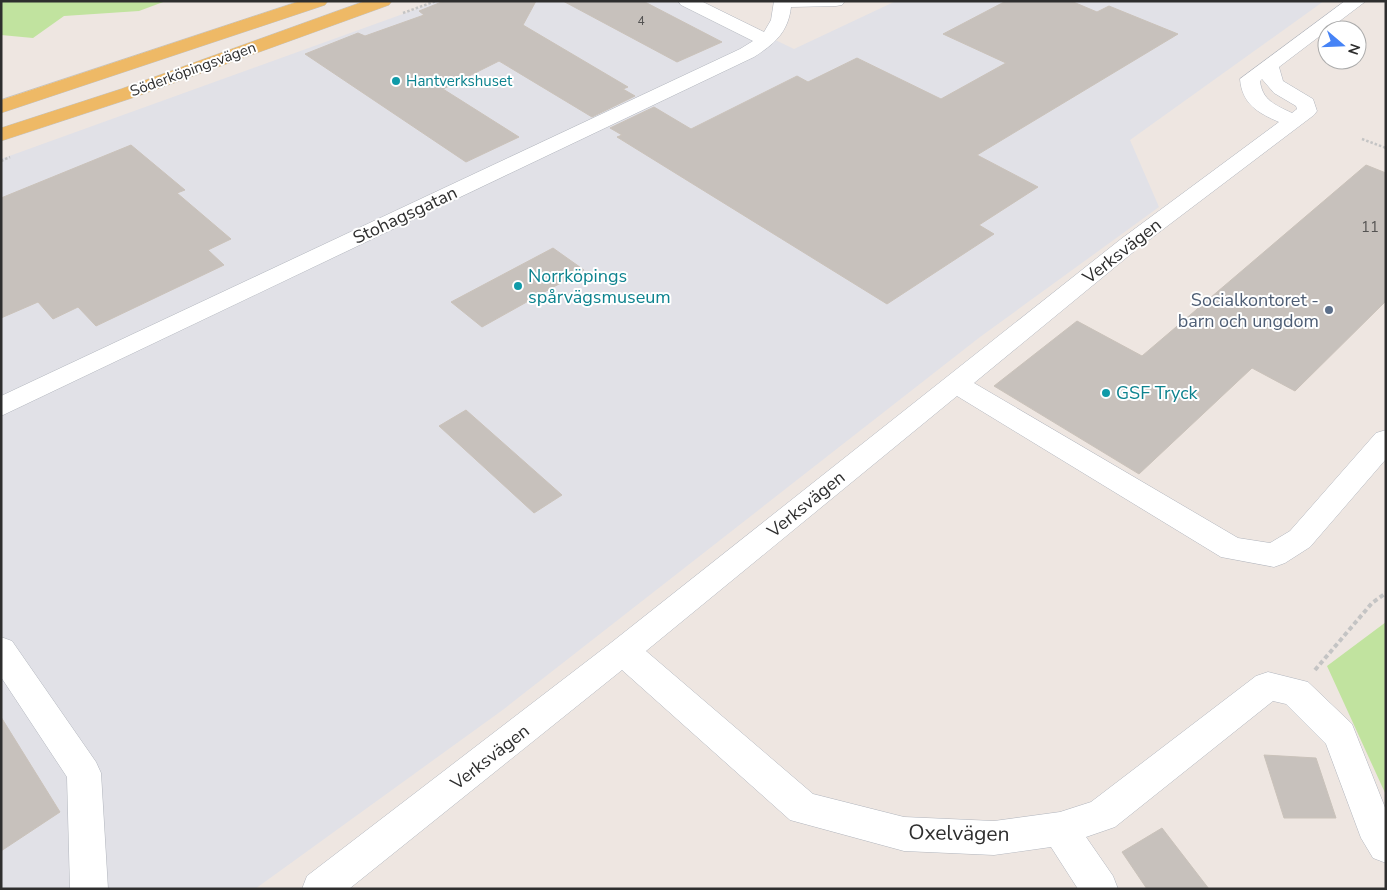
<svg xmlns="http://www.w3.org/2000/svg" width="1387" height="890" viewBox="0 0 1387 890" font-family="'Nunito Sans',sans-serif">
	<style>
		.industrial { fill: #e1e1e7 }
		.green { fill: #c1e39f }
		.building { fill: #c7c1bc; stroke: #cac2ba }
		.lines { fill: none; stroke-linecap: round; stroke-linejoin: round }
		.minor-casing { stroke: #b1b5bd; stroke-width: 1 }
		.major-casing { stroke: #c4c4c4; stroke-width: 1 }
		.path-far1 { stroke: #c4c4c4; stroke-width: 2.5; stroke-dasharray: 2.5 2; stroke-linecap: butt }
		.path { stroke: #c4c4c4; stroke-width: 4; stroke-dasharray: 4.5 3; stroke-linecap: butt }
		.minor { fill: #fff; fill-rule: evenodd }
		.major { fill: #eeb966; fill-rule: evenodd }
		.culture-dot { fill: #0f9aa8; stroke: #fff; stroke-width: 2 }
		.service-dot { fill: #5c6f8a; stroke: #fff; stroke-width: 2 }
		.labels { text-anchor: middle; stroke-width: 4; stroke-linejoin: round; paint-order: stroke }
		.far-number-label { font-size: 12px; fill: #545352 }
		.far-street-label { font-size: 15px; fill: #2e2e2e; stroke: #fff }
		.far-culture-label { font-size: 15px; fill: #0d838f; stroke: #fff; text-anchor: start }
		.number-label { font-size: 15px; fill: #545352 }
		.street-label { font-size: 18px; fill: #2e2e2e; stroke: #fff }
		.culture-label { font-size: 18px; fill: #0d838f; stroke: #fff; text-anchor: start }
		.service-label { font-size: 18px; fill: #4e5e75; stroke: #fff; text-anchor: end }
		.near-street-label { font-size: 21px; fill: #2e2e2e; stroke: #fff }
	</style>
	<rect width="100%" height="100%" fill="#eee6e1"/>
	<!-- industrial -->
	<path class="industrial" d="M439,1H695L794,49L896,1H1324L1130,140L1159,207L980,337L504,709L255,889H1V159Z"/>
	<!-- green -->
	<path class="green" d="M1,1H166L139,11L64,16L33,38L1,35Z
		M1386,622V795L1327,666Z"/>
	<!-- building -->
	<path class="building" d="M444,1H536L523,25L628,87L623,89L635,96L592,117L499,61L443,89L519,137L466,162L305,54L358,33L365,36L424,15L419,11Z
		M563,1H643L722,42L677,62Z
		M1006,1H1071L1097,12L1109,6L1178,34L977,155L1038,187L979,225L994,234L887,304L617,137L622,135L610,128L654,107L691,129L797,76L808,82L857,58L941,99L1006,63L943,34Z
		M131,145L185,190L177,193L231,239L208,250L224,265L96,326L78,307L53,319L38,302L1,318V198Z
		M1366,165L1386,173V301L1295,391L1252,368L1139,474L994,386L1077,321L1142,356Z
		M553,248L584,270L482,327L451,302Z
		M466,410L562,495L534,513L439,426Z
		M1,717L60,812L1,851Z
		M1264,755L1316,758L1336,818H1284Z
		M1162,828L1209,889H1147L1122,852Z"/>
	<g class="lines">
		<!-- minor casing -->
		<g class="minor-casing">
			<path id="minor" d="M678,1H701L764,32L771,20L774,1H845L842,5L836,6L791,7C788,33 774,44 754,57L1,416V396L740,49L753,41L681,5Z
				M1345,1H1366L1279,67L1283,81L1313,99L1317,111L1314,115L1137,249L974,383L1238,538L1270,543L1290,531L1376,433L1386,430V459L1310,547L1285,563L1274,567L1221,557L957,396L646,651L813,794L904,817L994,821L1060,812L1091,802L1256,676L1268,672L1308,682L1352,724L1386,810V863L1373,858L1361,838L1326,744L1286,704L1273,701L1115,827L1086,837L1113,876L1118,889H1078L1051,847L994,855L904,851L790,820L622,670L349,889H302L307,876L612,642L1121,239L1279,122C1258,113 1242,104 1240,79ZM1262,79L1274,93L1296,106L1297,109L1292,113C1275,105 1262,100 1260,81Z
				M1,637L12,641L96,762L101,773L108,889H70L67,777L1,677Z"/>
		</g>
		<!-- major casing -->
		<g class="major-casing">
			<path id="major" d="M300,1H328L325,5L1,113V100Z
				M365,1H392L389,5L135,97L1,141V128L121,89Z"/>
		</g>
		<!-- path-far1 -->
		<path class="path-far1" d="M403,13L436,1
			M1362,139L1386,148
			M1,161L10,157"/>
		<!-- path -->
		<path class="path" d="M1315,670L1372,603L1386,593"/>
		<!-- minor -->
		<use href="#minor" class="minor"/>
		<!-- major -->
		<use href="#major" class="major"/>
	</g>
	<!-- markers -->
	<g class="culture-dot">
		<circle cx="396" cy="81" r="5"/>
		<circle cx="518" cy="286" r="5"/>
		<circle cx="1106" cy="393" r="5"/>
	</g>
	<circle class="service-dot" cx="1329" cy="310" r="5"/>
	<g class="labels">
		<!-- far-number labels -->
		<g class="far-number-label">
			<text x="641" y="25">4</text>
		</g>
		<!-- far-street labels -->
		<g class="far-street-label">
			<text transform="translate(193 69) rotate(-20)" y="5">Söderköpingsvägen</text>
		</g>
		<!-- far-culture labels -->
		<g class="far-culture-label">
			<text x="406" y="86">Hantverkshuset</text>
		</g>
		<!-- number labels -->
		<g class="number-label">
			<text x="1370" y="232">11</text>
		</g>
		<!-- street labels -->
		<g class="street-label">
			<text transform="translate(405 215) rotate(-25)" y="6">Stohagsgatan</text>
			<text transform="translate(1122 251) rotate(-38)" y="6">Verksvägen</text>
			<text transform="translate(806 504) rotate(-39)" y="6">Verksvägen</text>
			<text transform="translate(490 757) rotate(-38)" y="6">Verksvägen</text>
		</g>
		<!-- culture labels -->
		<g class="culture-label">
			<text x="528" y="282">Norrköpings<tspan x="528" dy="21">spårvägsmuseum</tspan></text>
			<text x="1116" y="399">GSF Tryck</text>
		</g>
		<!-- service labels -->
		<g class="service-label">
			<text x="1319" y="306">Socialkontoret -<tspan x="1319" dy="21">barn och ungdom</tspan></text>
		</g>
		<!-- near-street labels -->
		<g class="near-street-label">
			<text transform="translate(959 833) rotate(1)" y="7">Oxelvägen</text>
		</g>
	</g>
	<!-- border -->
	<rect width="1387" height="890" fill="none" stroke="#2e2e2e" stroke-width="5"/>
	<!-- north arrow -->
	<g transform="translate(1342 45) rotate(109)"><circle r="24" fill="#ffffff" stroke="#ababab"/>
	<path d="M0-4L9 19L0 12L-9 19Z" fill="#4683f6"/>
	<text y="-8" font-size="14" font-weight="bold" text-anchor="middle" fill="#2e2e2e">N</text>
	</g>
</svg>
